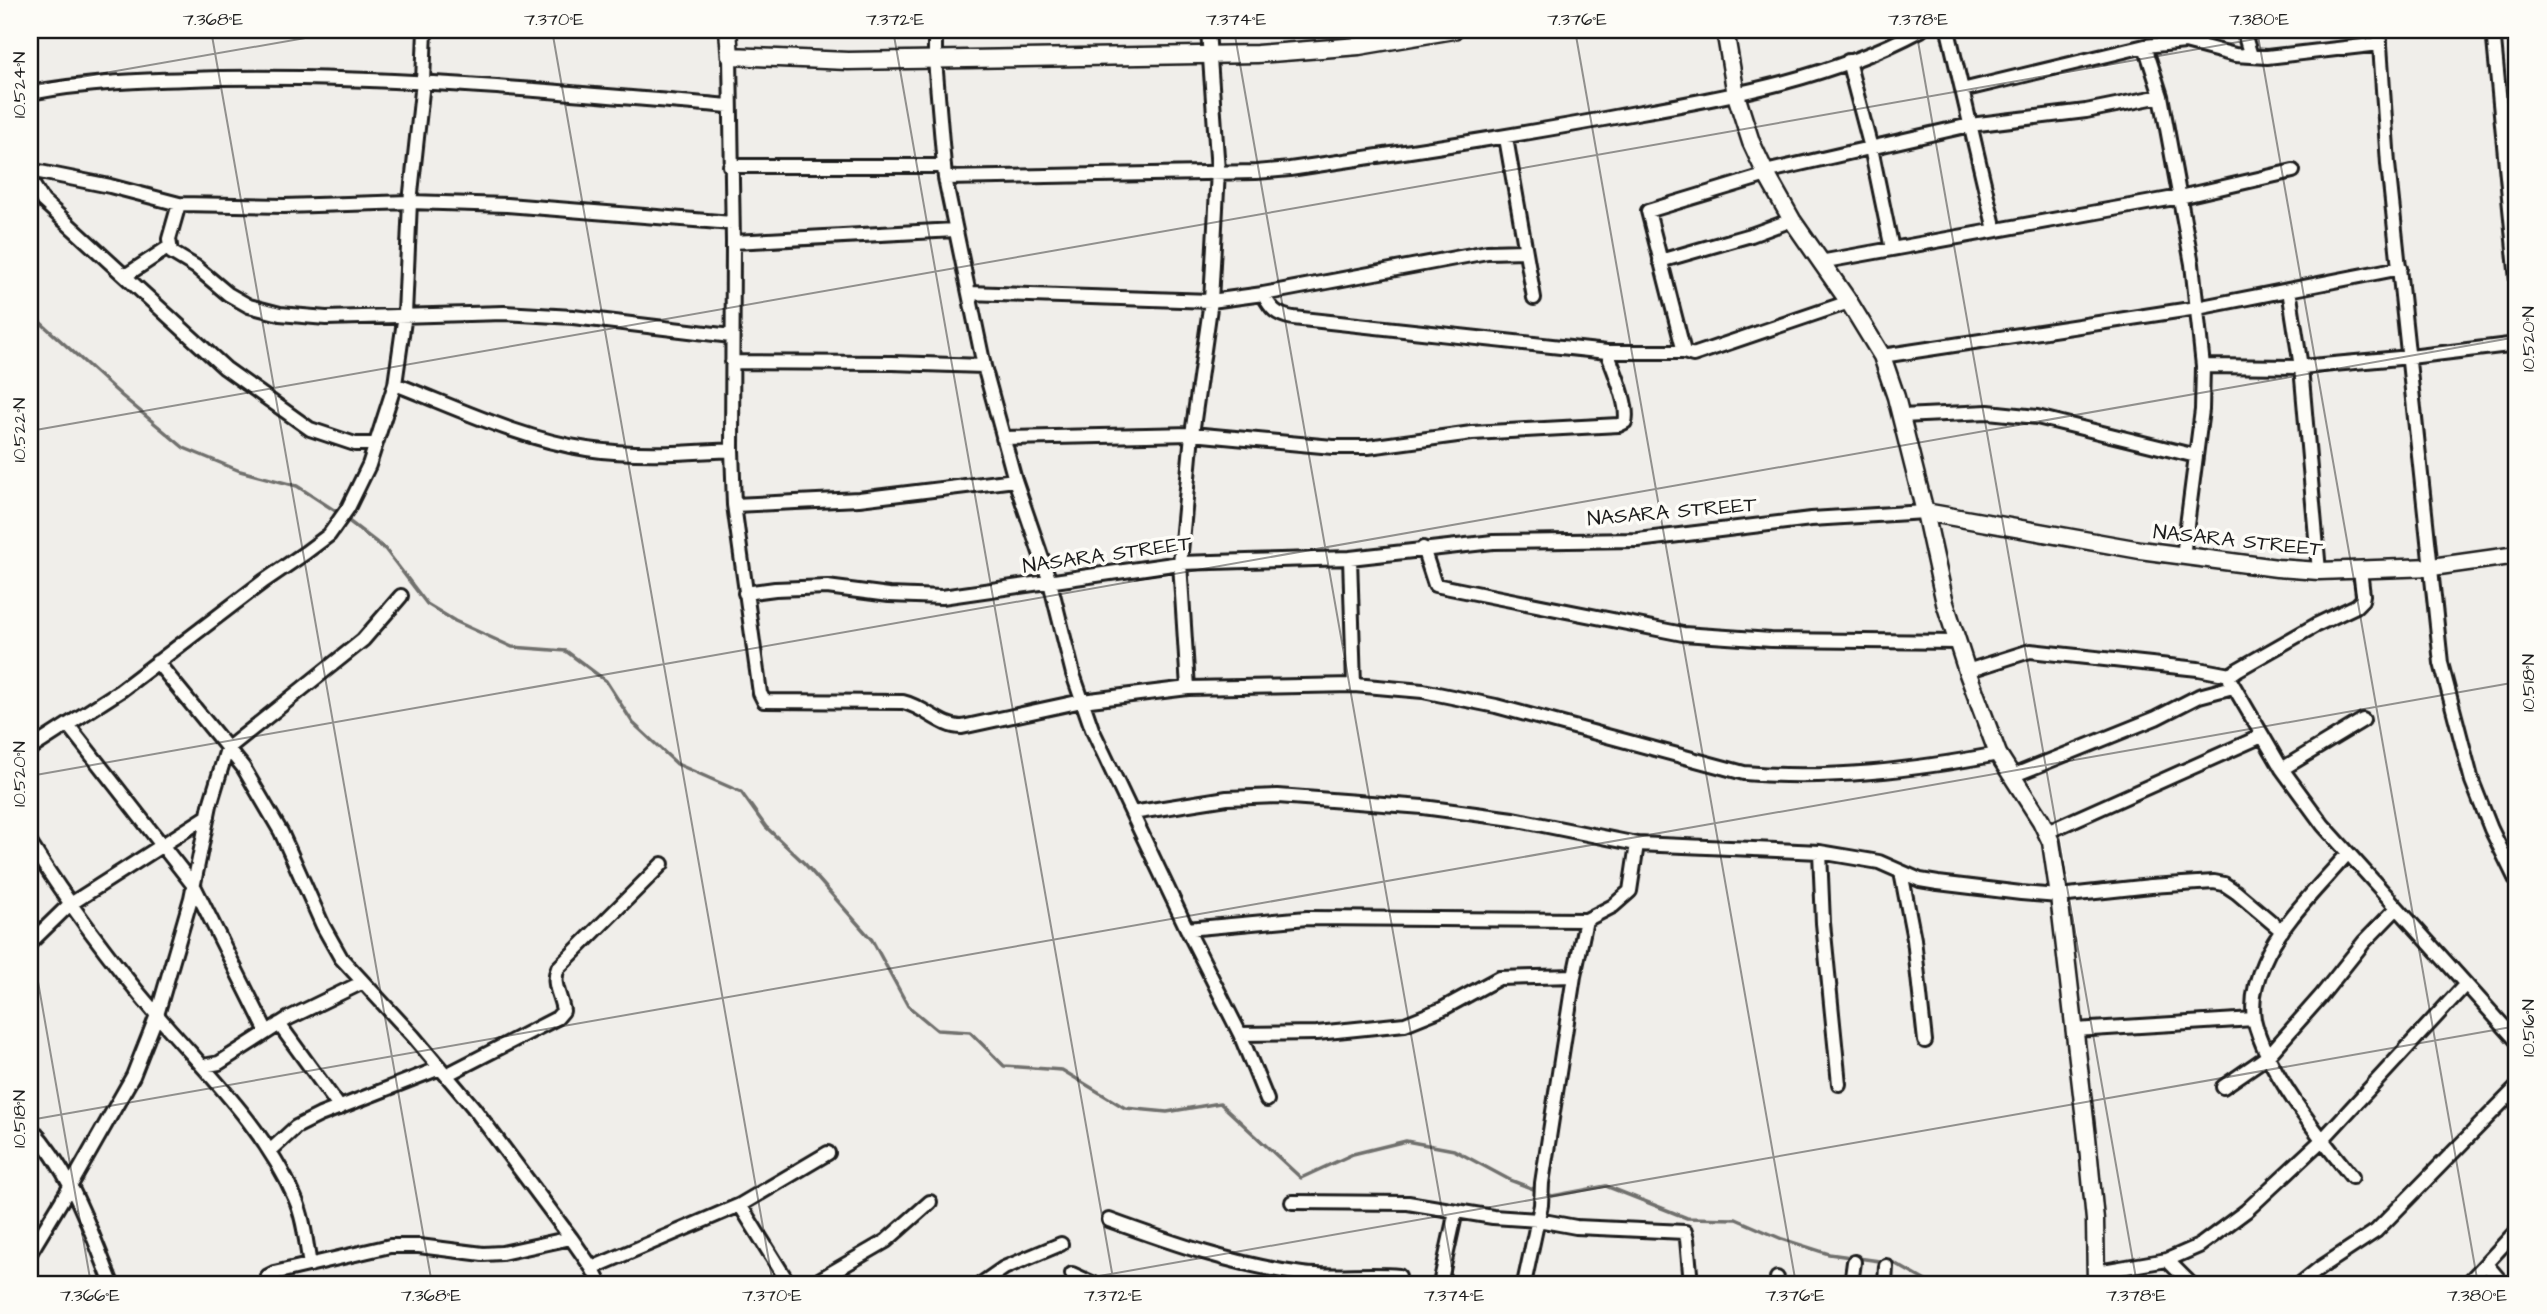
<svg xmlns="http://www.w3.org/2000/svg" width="2547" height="1314" viewBox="0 0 2547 1314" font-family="'Architects Daughter',sans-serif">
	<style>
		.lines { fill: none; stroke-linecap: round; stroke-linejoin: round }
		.stream { stroke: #706f6d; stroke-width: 3.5 }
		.street-casing { stroke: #1c1c1c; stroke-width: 18 }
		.secondary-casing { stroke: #1c1c1c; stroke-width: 21 }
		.street { stroke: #fdfcf7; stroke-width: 12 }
		.secondary { stroke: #fdfcf7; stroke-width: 16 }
		.ticks { fill: none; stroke: #1c1c1c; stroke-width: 2; stroke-opacity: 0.45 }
		.labels { text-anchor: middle; stroke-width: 7; stroke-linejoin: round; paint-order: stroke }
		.street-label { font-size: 21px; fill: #1c1c1c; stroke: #fdfcf7 }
		.neatline { fill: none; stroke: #1c1c1c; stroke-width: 2.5 }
		.ticks-label { font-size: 18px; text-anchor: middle; fill: #1c1c1c }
	</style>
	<rect width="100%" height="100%" fill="#f0eeea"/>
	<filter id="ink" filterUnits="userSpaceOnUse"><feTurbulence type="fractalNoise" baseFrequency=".0143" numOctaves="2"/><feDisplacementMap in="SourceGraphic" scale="14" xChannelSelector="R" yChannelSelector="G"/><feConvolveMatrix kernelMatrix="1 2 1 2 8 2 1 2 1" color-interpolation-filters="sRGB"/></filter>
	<g filter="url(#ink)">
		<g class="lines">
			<!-- stream -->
			<path class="stream" d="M30,313L122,396L184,448L240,471L297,486L340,514
				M346,519L385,549L427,604L455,621L512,647L566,651L606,681L633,723L677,764L741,792L766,827L805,864L872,940L908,1006L937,1030L970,1032L1004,1066L1062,1070L1125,1108L1167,1112L1220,1103L1301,1178L1353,1154L1406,1141L1454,1150L1510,1180L1552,1196L1606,1186L1687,1218L1736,1219L1782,1239L1829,1254L1894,1263L1931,1284"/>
			<!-- street casing -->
			<g class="street-casing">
				<path id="street" d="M935,30V60L945,178L984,366L1015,480L1050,582L1073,674L1092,729L1187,929L1240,1034L1267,1100
					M1948,30L1995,230
					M2243,30L2251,56
					M2379,30L2388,164L2441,663L2472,781L2491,829L2517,882
					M2493,30L2517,281
					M2145,46L2161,96L2192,264L2203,366L2202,410L2183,556
					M730,56L733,242L732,450L734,505L760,693L764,701L903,702C925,707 941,727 962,727L1082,701L1188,688L1354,685L1423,691L1496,706L1744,773C1830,780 1914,770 1998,754
					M1848,61L1871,148L1892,249
					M1962,90L2145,46L2185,42L2235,55L2267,57L2380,44
					M30,93C92,81 156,80 220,78C390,75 560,92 729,106
					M1506,138L1534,298
					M730,166H944
					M30,170L110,186L179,204L284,206L410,202L507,205L732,223
					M1765,172L1970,125L2086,111L2161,96
					M1767,175L1648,211L1684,352L1693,355L1849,302
					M945,178L1256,172L1290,169C1406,152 1521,135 1636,113C1733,96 1834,77 1921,30
					M30,180L43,201L225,368L310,429L355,444H375
					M179,204L169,239L171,252L196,267L228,294L249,306L280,314L326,318L504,313L573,317L731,336
					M733,242L955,230
					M1660,261L1751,235L1792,220
					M1820,262L2180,197L2293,171
					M125,276L169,247
					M2289,290L2301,367L2319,571
					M969,293L1211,301L1263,294L1487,252L1525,251
					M1263,294C1271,309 1276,315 1293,318L1607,352H1684
					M1882,356L2197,308L2400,268
					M732,362L892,363L984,366
					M2203,366L2301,367L2410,357L2517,344
					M395,384C457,408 521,439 587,449C634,456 685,453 732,450
					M1901,416L1988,412L2037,417L2196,456
					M1003,438L1192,434L1333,447H1368L1472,433L1619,425L1625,422C1630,406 1613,368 1607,352
					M734,505L859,499L1015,480
					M1423,548L1435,585L1683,634L1771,640L1957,642
					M1350,558L1354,685
					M2360,570L2363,595L2362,600L2356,606L2316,625L2237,670L2230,675V680L2282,769L2323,825L2517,1041
					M745,593L775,589L827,587L889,595L942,597L1180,563L1350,558L1493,542L1638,540L1811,519L1925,512
					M157,662L243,767L281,832L323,926L341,958L413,1036L473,1107L571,1238L592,1268L600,1284
					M1967,671L2030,651L2198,669L2230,675
					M1188,688L1180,563L1192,434L1211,301L1218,171L1208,30
					M68,725L194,886L267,1032
					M30,749L120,691L264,581L305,553L329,535L348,508L369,465L395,384L405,314L410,202L423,82L425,30
					M2282,769L2363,720
					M2012,776L2156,718L2199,696L2233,687
					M1132,813L1227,798L1278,796L1423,807L1513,819L1637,844L1820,852L1879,862L1920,880L1938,883L2021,893L2059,896L2151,886L2214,882L2224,884L2236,892L2282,931
					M2047,832L2262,736
					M30,843C68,903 110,960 157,1015C206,1072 264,1127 295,1198C304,1218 306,1243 310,1265
					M1820,852L1823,923L1839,1084
					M2348,853C2321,885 2280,923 2264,962C2256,980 2251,1000 2254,1019C2265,1069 2320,1138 2352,1177
					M1901,872L1914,939L1925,1041
					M1187,929L1307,918L1586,920L1613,906L1630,891L1637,844
					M30,943L69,905L208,816
					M279,1024L340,1108
					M2075,1030L2254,1019
					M1240,1034L1317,1033L1405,1024L1442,1009L1499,978L1574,976
					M203,1066L219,1063L289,1018L361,983
					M446,1075L557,1018L563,1011C561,995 551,984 558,968L662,864
					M2223,1087L2268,1056L2321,996L2364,942L2397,908
					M30,1127C71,1171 90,1229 112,1284
					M270,1151L296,1127L320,1115L440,1068
					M1292,1202L1408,1203L1493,1217L1538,1220L1576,1227L1685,1232L1687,1239L1691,1284
					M740,1205L789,1284
					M1109,1220C1172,1243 1235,1265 1302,1274C1333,1278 1367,1273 1399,1276
					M30,1253L71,1185L133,1076L157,1015L191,898L210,805L227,749L363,640L401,596
					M2167,1260L2191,1284
					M2486,1264L2503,1284
					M592,1268L740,1205L828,1153
					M2097,1272L2167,1260L2199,1246L2246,1211L2322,1140L2465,985
					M1072,1274L1094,1284
					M266,1284L268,1276L274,1273L390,1246H419L483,1254L502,1253L571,1238
					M812,1284L886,1241L930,1202
					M981,1284L1004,1268L1061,1244
					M1440,1284L1456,1211
					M1524,1284L1541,1205L1542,1183L1574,976L1586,920
					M1777,1284V1278
					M1851,1284L1854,1262
					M1885,1284L1886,1266
					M2300,1284L2320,1268L2376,1231L2517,1087
					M2467,1284L2517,1230"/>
			</g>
			<!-- secondary casing -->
			<g class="secondary-casing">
				<path id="secondary" d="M728,30L730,56L848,61L1257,54L1359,46L1454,30
					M1725,30L1736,95L1751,142L1765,172L1792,220L1849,302L1882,356L1896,397L1925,512L1945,603L1967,671L1998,754L2041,821L2051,842L2059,896L2087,1137L2095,1220L2096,1284
					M1925,512L2140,550L2277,568L2319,571L2432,567L2517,555"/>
			</g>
			<!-- street -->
			<use href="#street" class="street"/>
			<!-- secondary -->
			<use href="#secondary" class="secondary"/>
		</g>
	</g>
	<!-- ticks -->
	<path class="ticks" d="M211,30L432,1284M552,30L773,1284M893,30L1114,1284M1234,30L1455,1284M1575,30L1796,1284M1916,30L2137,1284M2257,30L2478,1284M30,86L351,30M30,431L2306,30M30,776L2517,337M30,936L91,1284M30,1120L2517,682M1054,1284L2517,1026"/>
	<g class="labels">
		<!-- street labels -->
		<g class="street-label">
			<text transform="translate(1672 511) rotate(-5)" y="7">NASARA STREET</text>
			<text transform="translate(2238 540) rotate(6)" y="7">NASARA STREET</text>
			<text transform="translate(1107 554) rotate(-8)" y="7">NASARA STREET</text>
		</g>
	</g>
	<!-- margin -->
	<rect width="2547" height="1314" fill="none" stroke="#fdfcf7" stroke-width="77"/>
	<rect x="38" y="38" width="2470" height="1238" class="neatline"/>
	<g class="ticks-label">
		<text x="213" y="25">7.368°E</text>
		<text x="554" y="25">7.370°E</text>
		<text x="895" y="25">7.372°E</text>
		<text x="1236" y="25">7.374°E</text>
		<text x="1577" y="25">7.376°E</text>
		<text x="1918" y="25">7.378°E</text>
		<text x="2259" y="25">7.380°E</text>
		<text transform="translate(19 85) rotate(-90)" y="6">10.524°N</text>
		<text transform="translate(2528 339) rotate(-90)" y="6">10.520°N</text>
		<text transform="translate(19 430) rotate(-90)" y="6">10.522°N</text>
		<text transform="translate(2528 683) rotate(-90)" y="6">10.518°N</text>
		<text transform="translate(19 774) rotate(-90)" y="6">10.520°N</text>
		<text transform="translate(2528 1028) rotate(-90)" y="6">10.516°N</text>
		<text transform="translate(19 1119) rotate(-90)" y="6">10.518°N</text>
		<text x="90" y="1301">7.366°E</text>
		<text x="431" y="1301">7.368°E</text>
		<text x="772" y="1301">7.370°E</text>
		<text x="1113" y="1301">7.372°E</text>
		<text x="1454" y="1301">7.374°E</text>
		<text x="1795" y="1301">7.376°E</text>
		<text x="2136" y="1301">7.378°E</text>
		<text x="2477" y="1301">7.380°E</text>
	</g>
</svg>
